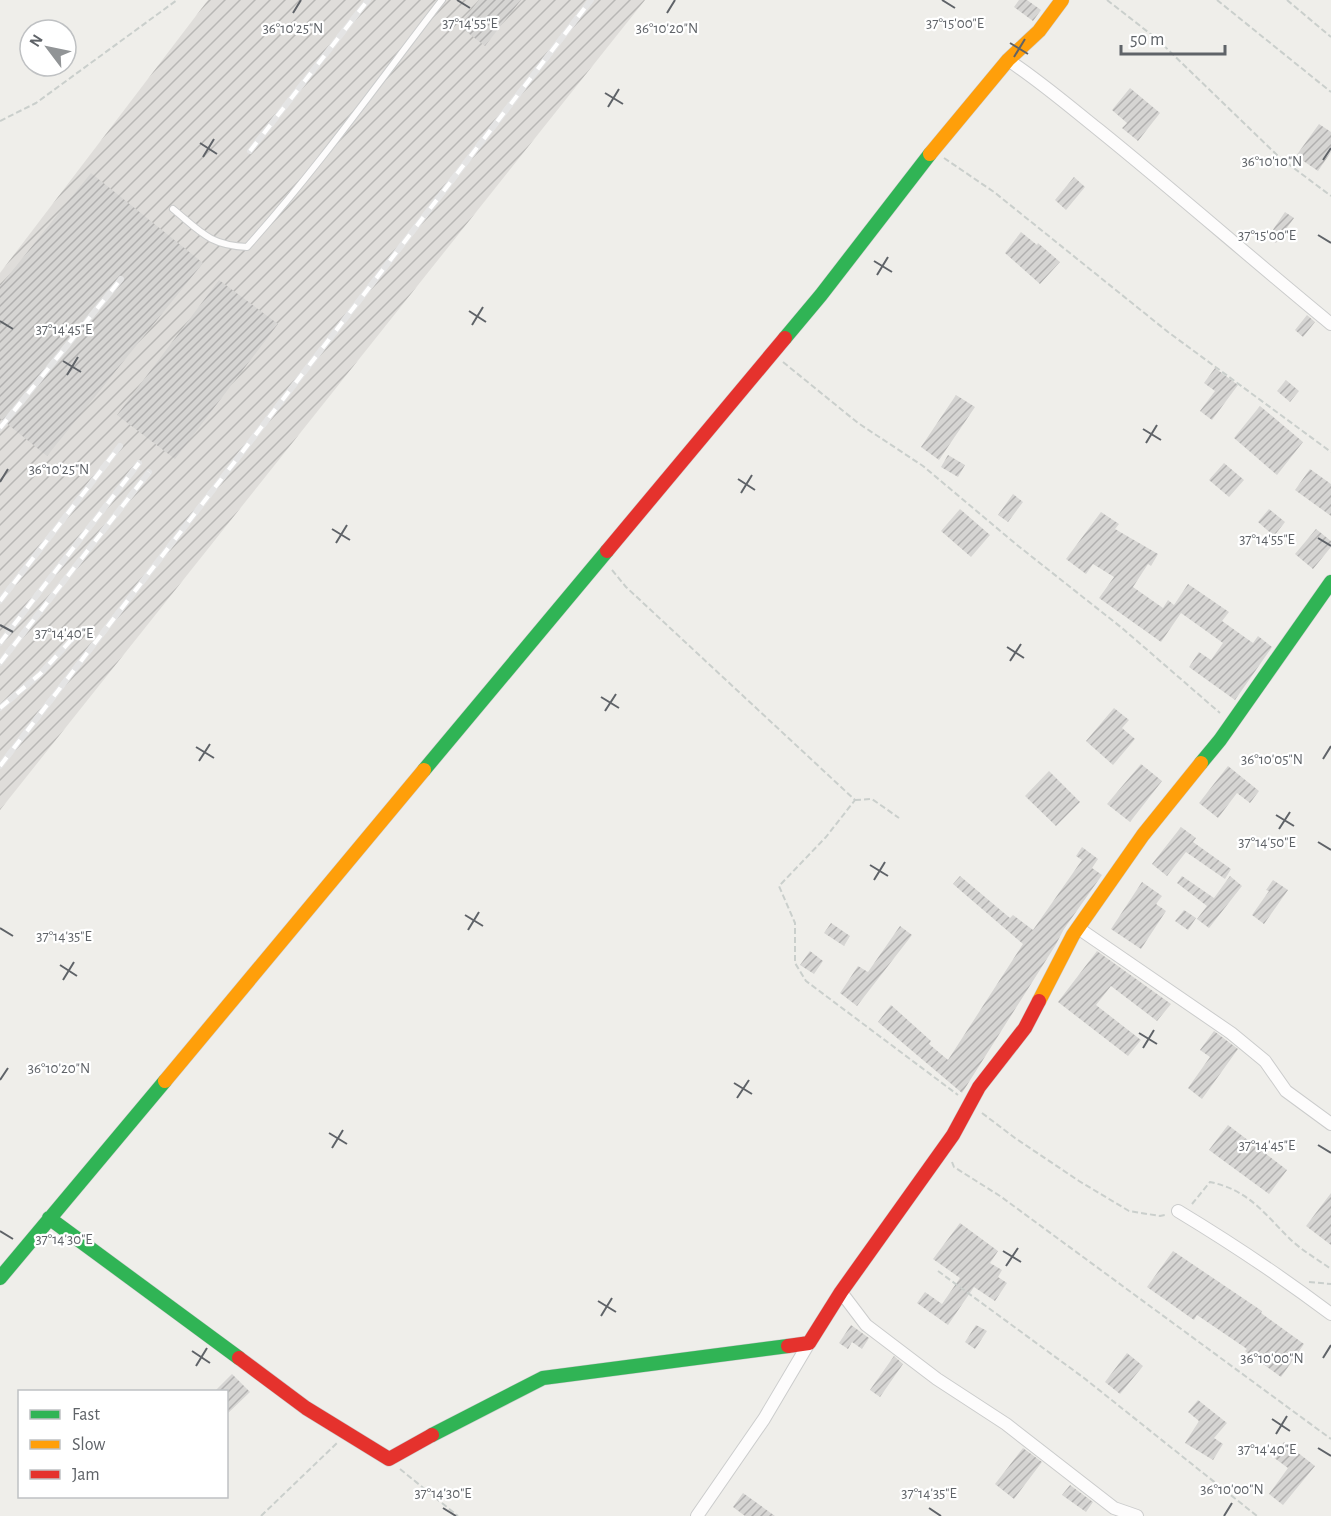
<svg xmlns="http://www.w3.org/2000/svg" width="1331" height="1516" viewBox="0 0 1331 1516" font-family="'Alegreya Sans',sans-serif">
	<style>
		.industrial { fill: url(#industrial-furrows) }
		.building { fill: url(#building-hatch) }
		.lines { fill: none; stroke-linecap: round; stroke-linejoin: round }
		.lane-casing { stroke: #cbcccc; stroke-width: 8 }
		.street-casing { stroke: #cbcccc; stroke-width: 14 }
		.fast-casing { stroke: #cacacb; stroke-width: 15 }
		.slow-casing { stroke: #cacacb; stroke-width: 15 }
		.jam-casing { stroke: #cacacb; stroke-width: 15 }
		.path { stroke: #cacfcc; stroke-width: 2; stroke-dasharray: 6 3; stroke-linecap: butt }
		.lane { stroke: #fdfcfc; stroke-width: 6 }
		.street { stroke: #fdfcfc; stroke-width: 12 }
		.fast { stroke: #30b455; stroke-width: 14 }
		.slow { stroke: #ff9f0a; stroke-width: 14 }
		.jam { stroke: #e5322d; stroke-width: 14 }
		.rail-casing { stroke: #e4e4e4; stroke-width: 6 }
		.rail { stroke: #fff; stroke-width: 4; stroke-dasharray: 11; stroke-linecap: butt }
		.ticks { fill: none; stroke: #5f6368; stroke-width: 2 }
		.ticks-label { font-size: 15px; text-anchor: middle; fill: #5f6368; stroke: #fff; stroke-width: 4.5; stroke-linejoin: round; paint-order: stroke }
	</style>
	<defs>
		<pattern id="industrial-furrows" width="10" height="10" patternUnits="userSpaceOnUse" patternTransform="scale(1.5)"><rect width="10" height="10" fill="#dfddda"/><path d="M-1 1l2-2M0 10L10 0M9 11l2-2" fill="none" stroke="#b8b7b5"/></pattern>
		<pattern id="building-hatch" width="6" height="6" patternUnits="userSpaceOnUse" patternTransform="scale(1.5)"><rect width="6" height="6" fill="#d6d5d3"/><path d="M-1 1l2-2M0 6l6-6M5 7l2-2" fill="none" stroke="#b1b0af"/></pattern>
	</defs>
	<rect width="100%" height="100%" fill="#efeeea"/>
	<!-- industrial -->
	<path class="industrial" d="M208,0H645L0,810V273Z"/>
	<!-- building -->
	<path class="building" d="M479,0H521L485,46L459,26Z
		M1019,0H1027L1041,10L1033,21L1014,7Z
		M1130,88L1160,113L1138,141L1122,128L1127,123L1112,110Z
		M1319,124L1331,132V152L1318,171L1296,156Z
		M91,173L203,263L47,456L0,418V286Z
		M1074,177L1085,187L1066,210L1055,200Z
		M1285,212L1294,218L1276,243L1268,237Z
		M1021,232L1037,245L1038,243L1060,262L1040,284L1005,253Z
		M219,280L278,324L175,459L117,415Z
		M1307,315L1315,322L1303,337L1295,330Z
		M1215,368L1238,385L1212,420L1200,411L1215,391L1204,383Z
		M1286,380L1299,391L1290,402L1277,391Z
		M956,395L975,407L939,460L921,447Z
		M1260,406L1303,442L1277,475L1234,438Z
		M948,455L965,465L958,477L941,467Z
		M1224,463L1244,480L1229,497L1209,480Z
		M1310,469L1331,484V516L1295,490Z
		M1013,494L1023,502L1008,522L998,515Z
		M960,509L990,535L971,557L941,531Z
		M1269,509L1285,522L1274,536L1258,522Z
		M1101,512L1119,524L1115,529L1158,554L1151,566L1148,564L1133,587L1163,608L1168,600L1174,605L1188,584L1229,612L1222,621L1253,643L1258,636L1272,647L1235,700L1189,667L1199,652L1211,660L1223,643L1181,613L1161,642L1099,598L1114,577L1093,564L1086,574L1066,559Z
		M1316,529L1331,541V547L1313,569L1295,554Z
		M1114,708L1129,720L1122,728L1135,739L1113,765L1086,741Z
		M1141,764L1162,781L1130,822L1107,804Z
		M1228,766L1259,791L1250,803L1237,793L1218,818L1199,803Z
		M1049,771L1080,802L1056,826L1025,796Z
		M1181,827L1196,838L1193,842L1231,869L1225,879L1186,852L1167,876L1152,864Z
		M1082,847L1098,859L1092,868L1102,875L1064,929L1055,946L962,1093L878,1022L891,1005L931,1041L929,1044L948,1060L1023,944L953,884L960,876L1010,918L1013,915L1033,930L1082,860L1076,856Z
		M1182,876L1214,898L1230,876L1242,886L1209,928L1197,919L1207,906L1177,883Z
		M1273,880L1288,890L1264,924L1252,915L1269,891L1266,890Z
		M1142,882L1162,896L1156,904L1166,911L1141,949L1111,929Z
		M1184,910L1196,918L1188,930L1175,921Z
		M831,923L850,936L844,946L824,933Z
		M900,926L912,935L857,1006L840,993L858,966L868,972Z
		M810,951L823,961L814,974L800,965Z
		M1097,951L1171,1004L1157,1021L1111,986L1096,1005L1141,1040L1128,1056L1058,1002Z
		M1214,1031L1238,1049L1202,1099L1188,1088L1210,1057L1200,1050Z
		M1228,1125L1287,1170L1269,1194L1209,1150Z
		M1331,1193V1245L1306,1226Z
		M960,1223L998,1251L990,1263L1002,1270L998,1277L1007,1283L995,1301L974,1287L948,1325L917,1303L925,1292L942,1304L960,1278L933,1259Z
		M1173,1251L1262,1311L1261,1313L1304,1344L1281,1377L1245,1351L1247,1349L1197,1315L1194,1320L1147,1287Z
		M851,1325L869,1338L862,1349L852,1342L848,1349L839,1343Z
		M976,1325L987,1331L975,1349L965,1342Z
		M1127,1353L1143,1366L1120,1394L1105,1382Z
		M894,1356L903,1364L880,1397L870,1390Z
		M232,1374L250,1392L226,1415V1392H214Z
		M1198,1400L1227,1423L1214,1438L1223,1444L1213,1460L1185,1443L1199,1421L1188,1412Z
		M1284,1442L1315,1466L1283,1505L1269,1494L1288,1468L1273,1457Z
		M1023,1448L1042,1462L1014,1499L995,1484Z
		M1070,1485L1093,1502L1086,1512L1062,1495Z
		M743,1493L775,1516H745L733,1507Z"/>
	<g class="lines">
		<!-- lane casing -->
		<g class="lane-casing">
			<path id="lane" d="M173,209C201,232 209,245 247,247C317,169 378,83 442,0"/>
		</g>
		<!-- street casing -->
		<g class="street-casing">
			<path id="street" d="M1008,60C1040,81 1069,106 1099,130C1177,193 1253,260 1331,324
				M1078,928L1231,1033L1265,1061L1286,1091L1331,1124
				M1178,1211C1231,1243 1282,1277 1331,1314
				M841,1292L866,1325L937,1379L1006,1424L1114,1508L1137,1516
				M697,1516L764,1419L809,1343"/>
		</g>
		<!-- fast casing -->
		<g class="fast-casing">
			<path id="fast" d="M785,338L821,295L930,154
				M1201,763L1220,740L1331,582
				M424,770L607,551
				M49,1218L239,1358
				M0,1278L165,1081
				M432,1435L543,1378L788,1346"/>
		</g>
		<!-- slow casing -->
		<g class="slow-casing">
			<path id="slow" d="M930,154L1008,60L1039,31L1062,0
				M1039,1001L1073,935L1143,835L1201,763
				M165,1081L424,770"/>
		</g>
		<!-- jam casing -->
		<g class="jam-casing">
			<path id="jam" d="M607,551L785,338
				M788,1346L809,1343L841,1292L953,1135L979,1087L1025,1028L1039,1001
				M239,1358L306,1408L389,1459L432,1435"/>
		</g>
		<!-- path -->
		<path class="path" d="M1107,0L1157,39L1279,157L1331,196
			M1217,0L1331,92
			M1287,0L1331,37
			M0,121L36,103L177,0
			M944,158L994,192L1168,332L1331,452
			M783,362L858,423L923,466L1017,545L1122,628L1220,713
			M612,570L626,587L855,800L826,837L779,886L795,923V963L806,981L958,1095
			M855,800L872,799L899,818
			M982,1113L1015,1138L1079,1181L1129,1211L1160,1216L1165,1215
			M952,1162L954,1167L1000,1196L1331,1439
			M1192,1204L1210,1182C1248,1190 1263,1212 1289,1238C1301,1250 1317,1259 1331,1269
			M938,1271L1084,1378L1257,1516
			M1309,1282L1331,1284
			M400,1469L458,1516
			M261,1516L337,1443"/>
		<!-- lane -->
		<use href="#lane" class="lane"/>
		<!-- street -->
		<use href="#street" class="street"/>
		<!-- fast -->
		<use href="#fast" class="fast"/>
		<!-- slow -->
		<use href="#slow" class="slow"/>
		<!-- jam -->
		<use href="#jam" class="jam"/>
		<!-- rail casing -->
		<g class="rail-casing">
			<path id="rail" d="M250,151L368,0
				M0,428L121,279
				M0,601L120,446
				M0,643L139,463
				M0,663L149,472
				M0,708L40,674L72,639
				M0,766L591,0"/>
		</g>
		<!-- rail -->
		<use href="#rail" class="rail"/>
	</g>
	<!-- ticks -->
	<path class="ticks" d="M457,0L470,8M942,0L955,8M293,13L301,0M667,13L675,0M1010,43L1028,54M1014,57L1025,39M605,93L623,104M608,107L619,89M200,143L217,154M203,157L214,139M1323,160L1331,148M1318,235L1331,243M874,261L892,272M877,275L888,257M469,311L486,322M0,321L13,329M472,325L483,307M63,361L81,372M67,375L78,357M1143,429L1161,440M1146,443L1157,425M738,479L755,490M0,482L8,469M741,493L752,475M332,529L350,540M1318,538L1331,546M336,543L347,525M0,625L13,632M1007,647L1024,658M1010,661L1021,644M601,697L619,708M605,711L616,694M196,747L214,758M1323,759L1331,746M199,761L210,744M1276,815L1294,826M1279,829L1290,812M1318,842L1331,850M870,865L888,876M874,880L885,862M465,915L483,926M0,928L13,936M468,930L479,912M60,965L77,976M63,980L74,962M1139,1033L1157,1044M1143,1048L1154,1030M0,1080L8,1068M734,1083L752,1094M737,1098L749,1080M329,1133L347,1144M1318,1145L1331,1153M332,1148L343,1130M0,1231L13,1239M1003,1251L1021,1262M1006,1266L1018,1248M598,1301L616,1312M601,1316L612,1298M192,1351L210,1363M1323,1358L1331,1345M196,1366L207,1348M1272,1419L1290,1431M1276,1434L1287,1416M1318,1448L1331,1456M443,1508L456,1516M929,1508L941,1516M1224,1516L1232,1503"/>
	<g class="ticks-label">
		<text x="470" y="28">37°14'55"E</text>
		<text x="955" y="28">37°15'00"E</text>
		<text x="293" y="33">36°10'25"N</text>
		<text x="667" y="33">36°10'20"N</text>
		<text x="1272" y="166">36°10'10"N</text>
		<text x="1267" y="240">37°15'00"E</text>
		<text x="64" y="334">37°14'45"E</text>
		<text x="59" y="474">36°10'25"N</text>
		<text x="1267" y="544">37°14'55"E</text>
		<text x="64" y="638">37°14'40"E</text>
		<text x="1272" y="764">36°10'05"N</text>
		<text x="1267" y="847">37°14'50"E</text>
		<text x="64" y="941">37°14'35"E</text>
		<text x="59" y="1073">36°10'20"N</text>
		<text x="1267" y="1150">37°14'45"E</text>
		<text x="64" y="1244">37°14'30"E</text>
		<text x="1272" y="1363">36°10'00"N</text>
		<text x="1267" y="1454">37°14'40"E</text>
		<text x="1232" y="1494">36°10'00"N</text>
		<text x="443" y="1498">37°14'30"E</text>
		<text x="929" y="1498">37°14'35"E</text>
	</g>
	<!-- legend -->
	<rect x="18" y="1390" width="210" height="108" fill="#ffffff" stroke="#bfc1c3" stroke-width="1.5"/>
	<rect x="30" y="1410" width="30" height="9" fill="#30b455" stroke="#bfc1c3" stroke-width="1.5"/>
	<text x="72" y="1420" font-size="18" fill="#5f6368">Fast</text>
	<rect x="30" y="1440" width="30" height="9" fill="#ff9f0a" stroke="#bfc1c3" stroke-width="1.5"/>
	<text x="72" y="1450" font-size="18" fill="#5f6368">Slow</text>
	<rect x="30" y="1470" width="30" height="9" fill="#e5322d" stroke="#bfc1c3" stroke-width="1.5"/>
	<text x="72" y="1480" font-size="18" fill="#5f6368">Jam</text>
	<!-- north arrow -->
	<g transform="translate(48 48) rotate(302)"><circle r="28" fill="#ffffff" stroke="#bfc1c3" stroke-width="1.5"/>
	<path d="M0-4.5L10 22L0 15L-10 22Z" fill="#919496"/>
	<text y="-9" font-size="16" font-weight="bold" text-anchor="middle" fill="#5f6368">N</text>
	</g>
	<!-- scale -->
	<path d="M1121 45v9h104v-9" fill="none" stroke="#5f6368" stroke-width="3"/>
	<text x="1130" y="45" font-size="18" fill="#5f6368" stroke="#ffffff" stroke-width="4.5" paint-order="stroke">50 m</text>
</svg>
